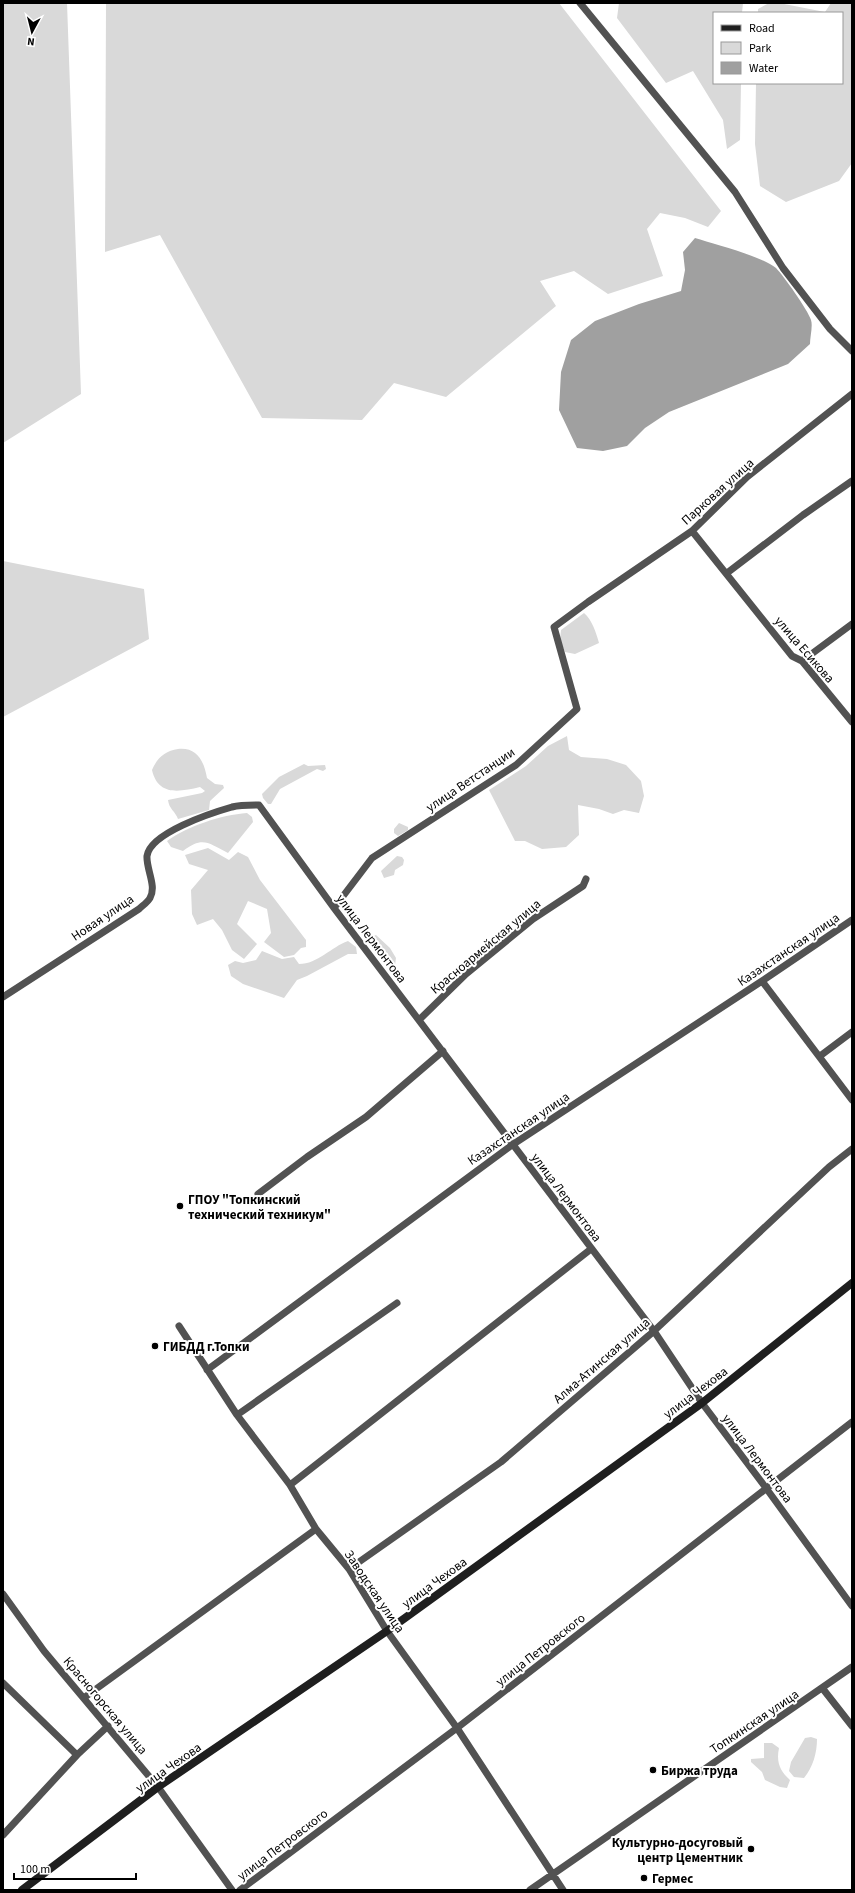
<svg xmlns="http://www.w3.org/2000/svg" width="855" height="1893" viewBox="0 0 855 1893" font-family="'Source Sans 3',sans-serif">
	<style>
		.green { fill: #d9d9d9 }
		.water { fill: #a0a0a0 }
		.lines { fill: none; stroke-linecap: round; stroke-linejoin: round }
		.street { stroke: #525252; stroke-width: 7 }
		.secondary { stroke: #1f1f1f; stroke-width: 8 }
		.poi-dot { fill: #000; stroke: #fff; stroke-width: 1.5 }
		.labels { text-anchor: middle; stroke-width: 4; stroke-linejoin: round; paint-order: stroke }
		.street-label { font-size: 13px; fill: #000; stroke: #fff }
		.poi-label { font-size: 13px; font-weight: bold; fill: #000; stroke: #fff; text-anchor: start }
	</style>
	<rect width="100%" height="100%" fill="#fff"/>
	<!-- green -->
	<path class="green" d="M3,3H67L81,394L3,443Z
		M106,3H559L721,211L708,227L685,218L660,213L647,229L663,276L608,294L574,271L540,281L556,306L446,397L394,383L362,420L262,418L160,235L105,252Z
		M619,3H743L742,13H714V83H741L740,140L727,149L723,120L693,71L666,83L617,18Z
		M769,3H779L825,12L831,3H852V163L839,181L786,202L760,186L755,144L756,83H842V13H758V9Z
		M3,561L144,589L149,639L3,717Z
		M584,613C592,620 596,632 599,643L575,654L565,652L560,640L561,630Z
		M567,736L569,750L581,757L607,759L626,765L641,781L644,796L639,813L624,810L613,814L599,809L578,805L579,835L566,847L542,849L525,841H515L489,790L526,766L548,746Z
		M178,749C197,747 204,761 207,778L215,784L223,785L224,788L210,801L209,810L178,819C175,811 169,809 168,800L202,793L205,791L200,787C179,792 158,796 152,770C157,758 165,751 178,749Z
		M304,764L308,766L325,765L326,769L323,771L317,769L280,789L271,804H268L263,798L262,794L279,777Z
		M247,813L252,817L253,822L228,853C208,843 203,836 183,851L171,847L167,841C188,826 221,815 247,813Z
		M399,823L408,827V830L398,836L394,833V829Z
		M208,848L229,860L238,852L248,857L260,880L306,940V947L301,948L294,955L284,957L264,942L271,933L267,909L248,901L237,924L257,944L244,959L232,950L222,930L213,919L197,925L192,914L191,890L208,870L189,864L185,855Z
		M397,856L402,857L404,860L403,865L395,870L394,875L384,878L381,871Z
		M376,935L390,948L396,958L395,965L389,967L370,942L371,937Z
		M348,941L356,947L357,954H348L307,976L297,980L284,998L243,984L231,976L228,965L235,961L243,963L256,960L262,951L282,959L294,957L299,964C318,964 331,947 348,941Z
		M811,1737L817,1739C817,1753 813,1767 804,1778L794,1777L789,1771L791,1762L805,1738Z
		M764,1743H772L779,1748C776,1762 780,1771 790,1780L787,1788L780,1787L765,1780L762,1772L751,1762V1759L764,1758Z"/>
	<!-- water -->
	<path class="water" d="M695,238C714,244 761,256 776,268C783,275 808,310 811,320C813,326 810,337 810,344L788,364L669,412L645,428L627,446L603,451L577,448L559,410L561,372L571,340L595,321L639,304L681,291L685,270L683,252Z"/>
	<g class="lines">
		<!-- street -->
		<path class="street" d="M580,3L735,192L783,268L830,329L852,351
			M692,531L792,656L802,661L852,722
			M727,573L803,515L852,481
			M802,661L852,624
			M334,908L372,858L516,765L577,709L554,627L588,602L692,531L747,477L852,394
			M762,981L852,1100
			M3,997L139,909C142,906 148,902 150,898C157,886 146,869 147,856C150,833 211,813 232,807C240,805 250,805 259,805L334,908L654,1331L702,1403L766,1488L852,1606
			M419,1020L466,974L533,919L583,886L586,879
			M820,1056L852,1032
			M258,1194L307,1157L366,1117L443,1051
			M179,1326L237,1415L290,1485L316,1529L349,1569L387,1631L457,1728L563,1890
			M207,1370L512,1145L762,981L852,920
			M237,1415L397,1303
			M290,1485L591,1249
			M349,1569L501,1462L654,1331L829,1167L852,1149
			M3,1594L44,1651L158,1787L232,1890
			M3,1683L77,1755L108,1726
			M823,1689L852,1726
			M85,1697L316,1529
			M3,1835L77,1755
			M240,1890L457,1728L852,1422
			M530,1890L852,1667"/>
		<!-- secondary -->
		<path class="secondary" d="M22,1890L158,1787L387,1631L702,1403L852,1283"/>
	</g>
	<!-- markers -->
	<g class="poi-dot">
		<circle cx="180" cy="1206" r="4"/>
		<circle cx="155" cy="1346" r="4"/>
		<circle cx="653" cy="1770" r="4"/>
		<circle cx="751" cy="1849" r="4"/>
		<circle cx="644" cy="1878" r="4"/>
	</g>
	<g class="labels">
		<!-- street labels -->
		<g class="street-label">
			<text transform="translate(717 491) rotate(-42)" y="5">Парковая улица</text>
			<text transform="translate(805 649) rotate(49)" y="5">улица Есикова</text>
			<text transform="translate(470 779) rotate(-34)" y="5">улица Ветстанции</text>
			<text transform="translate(102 917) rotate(-34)" y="5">Новая улица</text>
			<text transform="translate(372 938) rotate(53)" y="5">улица Лермонтова</text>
			<text transform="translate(485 946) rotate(-40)" y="5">Красноармейская улица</text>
			<text transform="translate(788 949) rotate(-34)" y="5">Казахстанская улица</text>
			<text transform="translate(518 1128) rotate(-34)" y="5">Казахстанская улица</text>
			<text transform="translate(567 1197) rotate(53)" y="5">улица Лермонтова</text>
			<text transform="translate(601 1360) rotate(-41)" y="5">Алма-Атинская улица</text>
			<text transform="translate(695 1392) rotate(-37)" y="5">улица Чехова</text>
			<text transform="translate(758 1458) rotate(53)" y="5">улица Лермонтова</text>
			<text transform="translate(434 1582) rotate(-36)" y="5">улица Чехова</text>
			<text transform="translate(375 1591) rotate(56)" y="5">Заводская улица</text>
			<text transform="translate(540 1649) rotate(-38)" y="5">улица Петровского</text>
			<text transform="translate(106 1705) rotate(50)" y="5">Красногорская улица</text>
			<text transform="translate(754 1721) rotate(-34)" y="5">Топкинская улица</text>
			<text transform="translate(168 1767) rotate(-35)" y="5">улица Чехова</text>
			<text transform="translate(282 1844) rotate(-37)" y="5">улица Петровского</text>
		</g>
		<!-- poi labels -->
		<g class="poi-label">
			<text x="188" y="1204">ГПОУ "Топкинский<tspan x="188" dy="15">технический техникум"</tspan></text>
			<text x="163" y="1351">ГИБДД г.Топки</text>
			<text x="661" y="1775">Биржа труда</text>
			<text x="743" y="1847" text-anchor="end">Культурно-досуговый<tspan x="743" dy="15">центр Цементник</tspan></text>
			<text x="652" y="1883">Гермес</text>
		</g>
	</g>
	<!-- border -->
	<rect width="855" height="1893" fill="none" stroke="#000000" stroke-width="8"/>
	<!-- legend -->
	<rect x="713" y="12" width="130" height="72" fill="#ffffff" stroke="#999999"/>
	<rect x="721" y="25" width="20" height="6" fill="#1f1f1f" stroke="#999999"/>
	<text x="749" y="32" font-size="12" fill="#000000">Road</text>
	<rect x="721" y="42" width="20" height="12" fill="#d9d9d9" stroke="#999999"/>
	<text x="749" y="52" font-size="12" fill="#000000">Park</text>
	<rect x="721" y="62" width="20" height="12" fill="#a0a0a0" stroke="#999999"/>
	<text x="749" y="72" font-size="12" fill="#000000">Water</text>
	<!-- north arrow -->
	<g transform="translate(32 32) rotate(187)" stroke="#ffffff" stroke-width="3" paint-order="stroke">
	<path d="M0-3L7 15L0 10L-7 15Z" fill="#000000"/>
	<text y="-6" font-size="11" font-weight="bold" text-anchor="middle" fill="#000000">N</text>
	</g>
	<!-- scale -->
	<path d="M14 1873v6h122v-6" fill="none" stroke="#000000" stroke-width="2"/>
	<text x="20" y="1873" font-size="12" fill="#000000" stroke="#ffffff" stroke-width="3" paint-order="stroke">100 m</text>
</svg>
